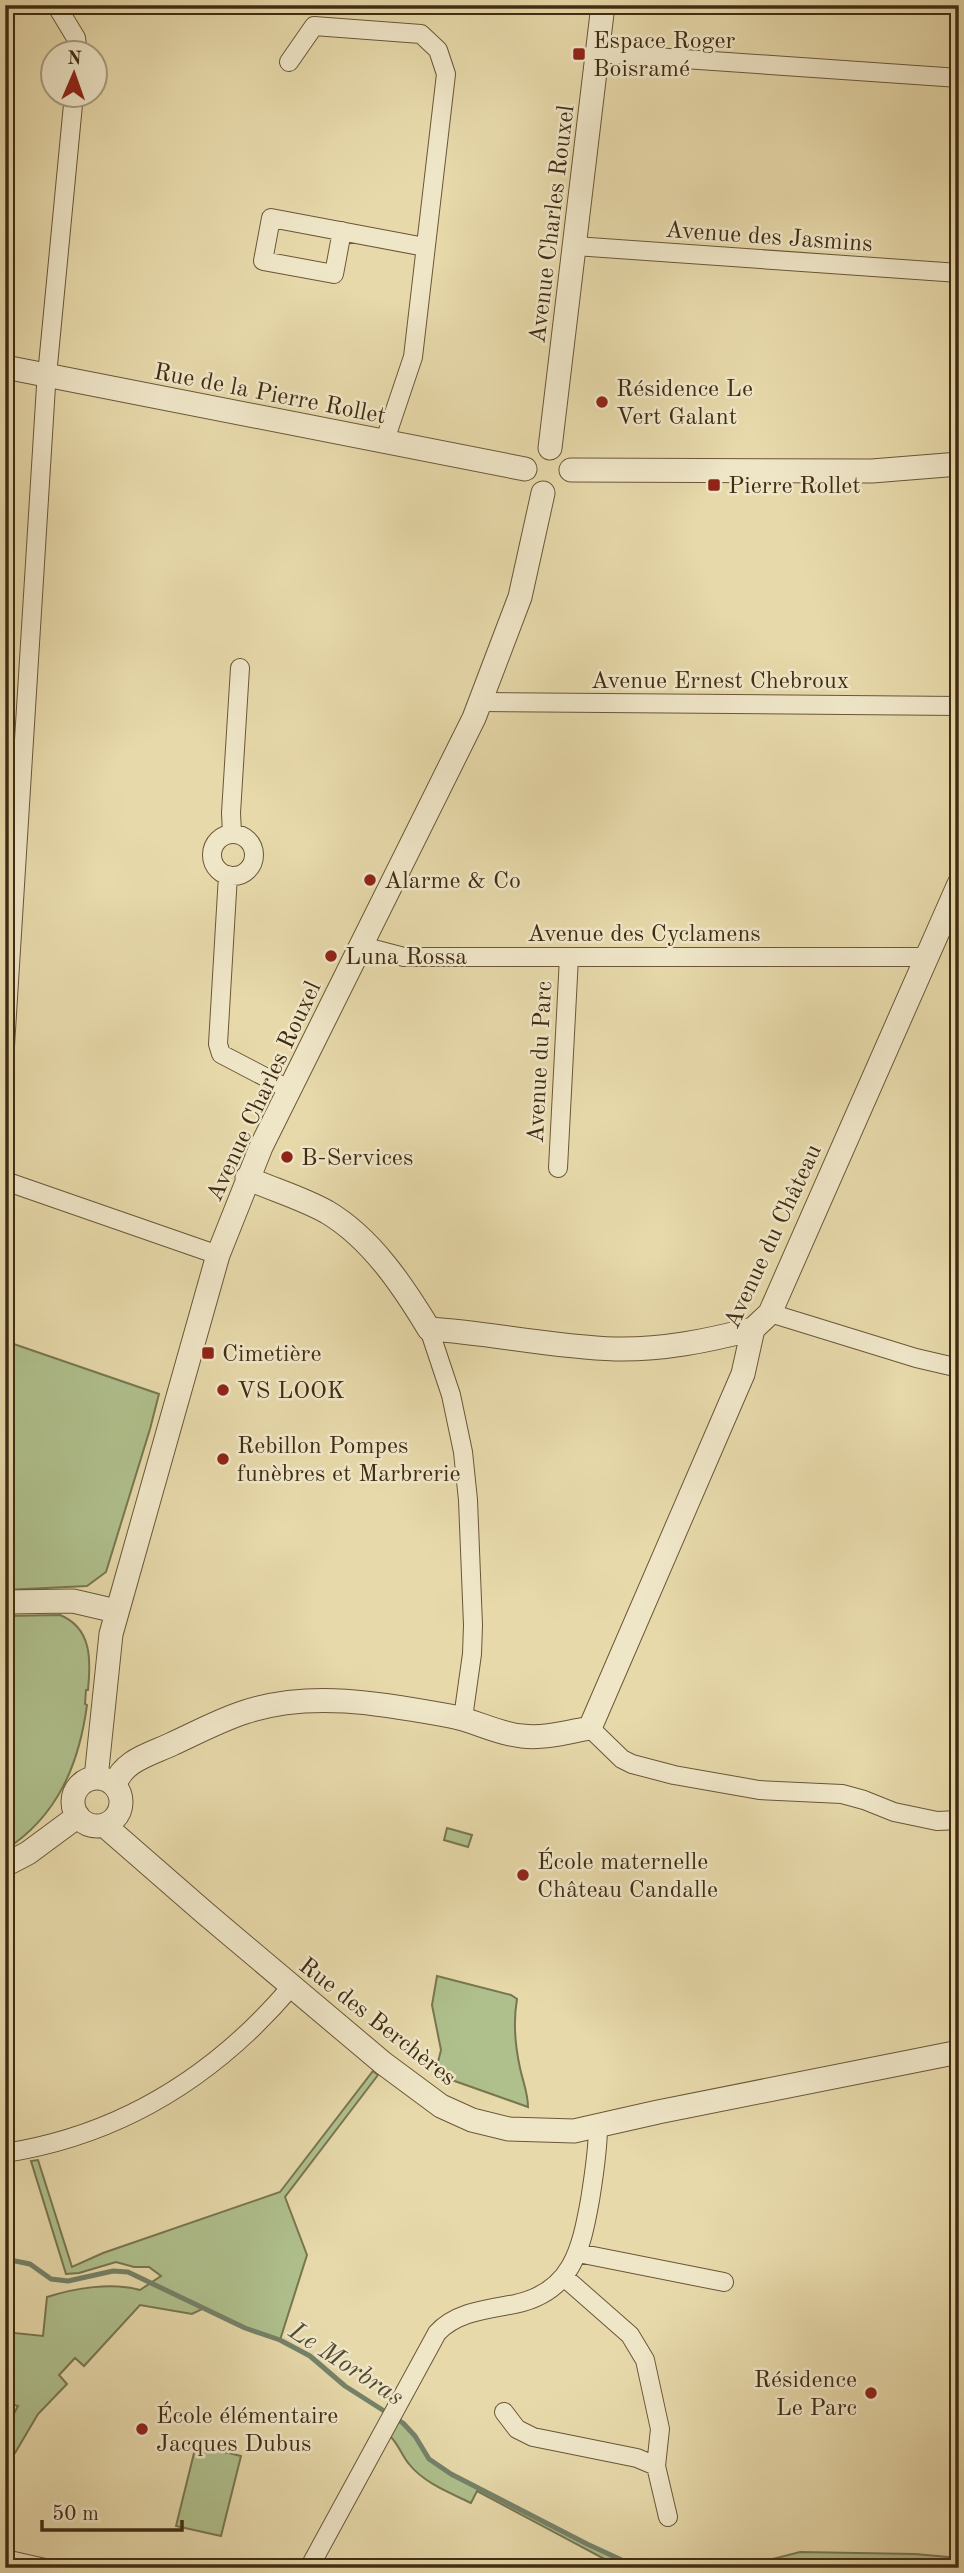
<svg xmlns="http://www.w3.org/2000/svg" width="964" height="2573" viewBox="0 0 964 2573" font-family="'Old Standard TT',serif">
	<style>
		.green { fill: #afc08d; stroke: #787650; stroke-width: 2 }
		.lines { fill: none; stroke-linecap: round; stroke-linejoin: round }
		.stream { stroke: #758269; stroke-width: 5 }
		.minor-casing { stroke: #6a5738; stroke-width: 20 }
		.tertiary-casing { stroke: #6a5738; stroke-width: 25 }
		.minor { stroke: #efe6c8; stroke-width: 18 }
		.tertiary { stroke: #efe6c8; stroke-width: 23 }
		.poi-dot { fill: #8f2418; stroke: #efe6c8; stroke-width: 2.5 }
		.labels { text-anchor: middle; stroke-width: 5; stroke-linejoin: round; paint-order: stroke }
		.poi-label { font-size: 24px; fill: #402c12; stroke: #efe6c8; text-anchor: start }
		.street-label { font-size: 24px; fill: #402c12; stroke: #efe6c8 }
		.water-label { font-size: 26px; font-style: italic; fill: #52492f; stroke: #efe6c8 }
	</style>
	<rect width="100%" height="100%" fill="#e7d9aa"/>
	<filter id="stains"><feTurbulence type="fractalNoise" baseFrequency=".00286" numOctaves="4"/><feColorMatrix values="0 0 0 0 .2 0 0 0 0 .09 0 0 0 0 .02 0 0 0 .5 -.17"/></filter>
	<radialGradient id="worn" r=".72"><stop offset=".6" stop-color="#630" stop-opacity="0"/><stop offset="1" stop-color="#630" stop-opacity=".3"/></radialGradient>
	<!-- green -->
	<path class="green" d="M5,1341L159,1394L150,1429L106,1572L87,1586L5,1590Z
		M60,1615C92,1628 91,1660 88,1690H86L85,1704L87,1705C79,1764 58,1816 5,1850V1616Z
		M447,1828L472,1835L468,1847L444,1840Z
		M437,1976L511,1995L517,1999C513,2022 515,2045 520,2068C523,2082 528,2093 528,2107L435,2074L441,2050L432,2005Z
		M373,2071L378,2075L285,2197L307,2255L280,2340L245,2328L204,2308L192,2314L140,2305L84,2366L75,2358L59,2375L67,2384L38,2414L15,2453L5,2449V2423L8,2416L12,2417L18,2406L5,2402V2332L43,2336L47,2297C75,2288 112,2282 140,2290L161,2276L149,2267H134L116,2262L79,2273L66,2274L31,2161L38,2160L72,2267L103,2253L280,2192Z
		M399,2421L415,2436L429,2459L451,2474L587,2544L639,2568H622L612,2563L477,2491L471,2503C450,2493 424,2483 409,2464C402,2456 399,2445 390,2436Z
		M196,2445L241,2456L221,2536L176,2526Z
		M800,2552L915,2554L959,2558V2568H750L749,2565Z"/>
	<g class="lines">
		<!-- stream -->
		<path class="stream" d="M5,2259L30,2264L51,2279L68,2281L113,2271L128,2272L245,2328L280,2340L310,2356L345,2386L403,2423L415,2436L429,2459L451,2474L587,2544L639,2568"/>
		<!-- minor casing -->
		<g class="minor-casing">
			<path id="minor" d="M56,5L76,38L78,52
				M597,53L959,78
				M289,62L314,26L421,34L438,50L446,74L413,357L384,443
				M342,231L334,274L263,261L271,218L425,247
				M575,246L959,273
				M481,702L959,706
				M232,833L231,813L240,668
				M212 855a21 21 0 1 1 42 0a21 21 0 1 1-42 0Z
				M228,875L218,1044L221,1054L290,1090
				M362,946L404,957H927
				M5,1046L46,386L74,94
				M558,1168L569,957
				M5,1181L218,1255
				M770,1313L916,1358L959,1368
				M429,1329L451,1395L463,1452L468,1500L473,1625L472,1654L463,1718
				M590,1728L622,1759L632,1764L674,1775L759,1790L842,1794L864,1800L894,1812L937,1821L959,1820
				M5,2153C121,2135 216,2075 291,1987
				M578,2253L724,2282
				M564,2277L630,2335L645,2360L660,2429L656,2466L668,2517
				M504,2412L517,2429L533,2437L637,2458L656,2466
				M5,2559L45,2568
				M309,2568L437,2333C456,2312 488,2309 515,2304C572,2292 581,2250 590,2200C594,2175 598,2151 598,2126"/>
		</g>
		<!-- tertiary casing -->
		<g class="tertiary-casing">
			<path id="tertiary" d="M5,367L525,469
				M550,448L603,5
				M571,470L872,471L959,464
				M247,1178C274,1190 302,1198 327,1212C371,1238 403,1286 429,1329C491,1333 553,1347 615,1349C662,1350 707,1341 753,1329
				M5,1602L73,1601L116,1611
				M96,1778L111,1634L218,1255L261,1147L474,718L520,597L543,493
				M73 1802a24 24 0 1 1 48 0a24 24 0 1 1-48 0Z
				M115,1786C121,1761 151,1754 172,1744C196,1733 220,1720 245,1712C311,1690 384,1704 450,1716C474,1720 497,1734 522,1736C544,1739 568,1732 590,1728L743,1374L753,1329L770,1313L959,884
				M104,1825L205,1913L383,2063L441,2106L472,2120L509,2129L574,2131L658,2112L959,2052
				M5,1865L28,1853L78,1816"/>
		</g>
		<!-- minor -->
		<use href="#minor" class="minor"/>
		<!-- tertiary -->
		<use href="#tertiary" class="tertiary"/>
	</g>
	<!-- markers -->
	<g class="poi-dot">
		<rect x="572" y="47" width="14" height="14" rx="3.5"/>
		<circle cx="602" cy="402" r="7"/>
		<rect x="707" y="478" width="14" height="14" rx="3.5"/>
		<circle cx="370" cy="880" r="7"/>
		<circle cx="331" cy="956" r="7"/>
		<circle cx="287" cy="1157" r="7"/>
		<rect x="201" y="1346" width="14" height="14" rx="3.5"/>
		<circle cx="223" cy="1390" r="7"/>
		<circle cx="223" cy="1459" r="7"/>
		<circle cx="523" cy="1875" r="7"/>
		<circle cx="871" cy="2393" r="7"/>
		<circle cx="142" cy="2429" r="7"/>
	</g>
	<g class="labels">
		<!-- poi labels -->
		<g class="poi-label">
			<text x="593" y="48">Espace Roger<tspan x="593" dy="28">Boisramé</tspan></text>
			<text x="616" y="396">Résidence Le<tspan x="616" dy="28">Vert Galant</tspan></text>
			<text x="728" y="493">Pierre Rollet</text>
			<text x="384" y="888">Alarme &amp; Co</text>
			<text x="345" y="964">Luna Rossa</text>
			<text x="301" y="1165">B-Services</text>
			<text x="222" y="1361">Cimetière</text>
			<text x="237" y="1398">VS LOOK</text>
			<text x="237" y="1453">Rebillon Pompes<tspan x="237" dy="28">funèbres et Marbrerie</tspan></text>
			<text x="537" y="1869">École maternelle<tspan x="537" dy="28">Château Candalle</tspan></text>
			<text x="857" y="2387" text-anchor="end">Résidence<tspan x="857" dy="28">Le Parc</tspan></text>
			<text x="156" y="2423">École élémentaire<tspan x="156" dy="28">Jacques Dubus</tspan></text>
		</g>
		<!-- street labels -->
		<g class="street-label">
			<text transform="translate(551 224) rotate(-83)" y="8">Avenue Charles Rouxel</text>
			<text transform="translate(769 236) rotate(4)" y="8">Avenue des Jasmins</text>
			<text transform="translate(270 393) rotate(11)" y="8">Rue de la Pierre Rollet</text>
			<text x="720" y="688">Avenue Ernest Chebroux</text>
			<text x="644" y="941">Avenue des Cyclamens</text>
			<text transform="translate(539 1062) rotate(-87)" y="8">Avenue du Parc</text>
			<text transform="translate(263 1091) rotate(-65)" y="8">Avenue Charles Rouxel</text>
			<text transform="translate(772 1236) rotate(-65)" y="8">Avenue du Château</text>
			<text transform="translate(378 2021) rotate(38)" y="8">Rue des Berchères</text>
		</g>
		<!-- water labels -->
		<g class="water-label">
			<text transform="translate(347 2363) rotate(33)" y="9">Le Morbras</text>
		</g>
	</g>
	<!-- margin -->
	<rect width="964" height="2573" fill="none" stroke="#e7d9aa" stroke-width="28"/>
	<rect x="7" y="7" width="950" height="2559" fill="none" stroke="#402c12" stroke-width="3.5"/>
	<rect x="14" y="14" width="936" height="2545" fill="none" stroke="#402c12" stroke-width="2"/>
	<!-- north arrow -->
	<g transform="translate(74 74) rotate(2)"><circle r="33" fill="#efe6c8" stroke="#a99c7f" stroke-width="2"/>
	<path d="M0-5L12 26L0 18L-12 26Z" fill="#8f2418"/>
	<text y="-10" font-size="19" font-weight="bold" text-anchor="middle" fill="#402c12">N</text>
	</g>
	<!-- scale -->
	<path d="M42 2520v10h140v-10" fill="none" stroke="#402c12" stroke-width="3.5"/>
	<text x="52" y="2520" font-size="21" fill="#402c12" stroke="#efe6c8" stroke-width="5" paint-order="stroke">50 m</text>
	<rect width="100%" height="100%" filter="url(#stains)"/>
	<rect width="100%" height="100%" fill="url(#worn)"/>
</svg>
